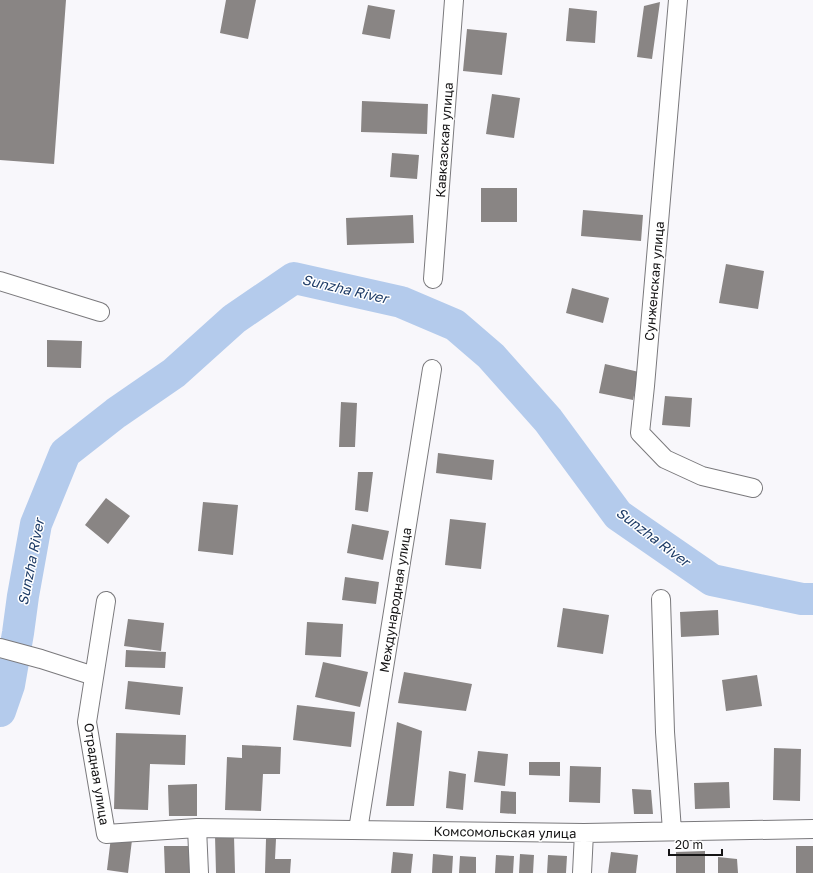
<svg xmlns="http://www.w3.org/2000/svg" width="813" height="873" viewBox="0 0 813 873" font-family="'Golos Text',sans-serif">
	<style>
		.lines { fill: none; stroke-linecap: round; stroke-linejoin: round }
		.river { stroke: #b4cbec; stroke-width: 32 }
		.building { fill: #898584 }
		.minor-casing { stroke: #7a797c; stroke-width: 20 }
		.minor { stroke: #fff; stroke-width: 18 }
		.labels { text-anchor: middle; stroke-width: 3; stroke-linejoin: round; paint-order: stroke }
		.street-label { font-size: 13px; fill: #151415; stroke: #fff }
		.water-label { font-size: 14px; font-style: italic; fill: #1e3c67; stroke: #fff }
	</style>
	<rect width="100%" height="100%" fill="#f8f7fb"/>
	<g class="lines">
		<!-- river -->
		<path class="river" d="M0,711L9,685L18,633L23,596L36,524L65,453L116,413L174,373L234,319L294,278L401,302L455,325L491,356L548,420L618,515L712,580L802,599H813"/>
	</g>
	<!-- building -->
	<path class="building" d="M0,0H66L54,164L0,160Z
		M226,0H256L248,39L220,33Z
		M660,2L652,59L637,57L644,6Z
		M368,5L395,10L390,39L362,34Z
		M569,8L597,11L595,43L566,41Z
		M467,29L507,33L502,75L463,71Z
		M492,94L520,98L514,138L486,134Z
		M362,101L428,104L427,134L361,132Z
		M392,153L419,155L417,179L390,177Z
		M481,188H517V222H481Z
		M583,210L643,215L641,241L581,236Z
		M413,215L414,243L347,245L346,218Z
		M726,264L764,271L758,309L719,303Z
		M572,288L609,298L603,323L566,313Z
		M47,340L82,341L81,368L47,367Z
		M605,364L639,372L633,400L599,393Z
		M665,396L692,398L690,427L662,425Z
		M341,402L357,403L355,447H339Z
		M438,453L494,460L492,480L436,473Z
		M358,472H373L368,512L355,510Z
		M106,498L130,516L108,544L85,525Z
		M203,502L238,505L233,555L198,551Z
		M450,519L486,523L481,569L445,565Z
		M352,524L389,531L383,560L347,553Z
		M345,577L379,582L376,604L342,600Z
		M563,608L609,615L603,654L557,647Z
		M718,610L719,635L681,637L680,612Z
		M128,619L164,623L161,651L124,646Z
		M307,622L343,624L341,657L305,655Z
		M126,650L166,652L165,668L125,667Z
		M323,662L368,672L360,707L315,697Z
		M404,672L472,684L466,711L398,703Z
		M757,675L762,706L726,711L722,680Z
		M128,681L183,687L180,715L125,709Z
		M297,705L355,712L351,747L293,740Z
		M397,722L422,731L414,806H386Z
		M116,733L186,735L185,765L150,764L148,810L114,809Z
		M242,745L281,747L280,774H263L261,811L225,810L227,757L242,758Z
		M774,748L801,749L800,801L773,800Z
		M478,751L508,754L505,786L474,782Z
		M529,762H560V776L529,775Z
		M570,766L601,767L600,803L569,802Z
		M449,771L466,774L463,810L446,808Z
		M729,782L730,808L695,809L694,783Z
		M197,784V816H169L168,785Z
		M632,789L651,790L653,814H634Z
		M501,791L516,792V814L500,813Z
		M215,836H234L235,873H216Z
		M111,837L132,840L128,873L107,870Z
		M266,839H276L275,859H291L290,873H265Z
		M164,846H191V873H165Z
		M796,846H813V873H796Z
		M705,851V873H676V852Z
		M393,852L413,854L411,873H391Z
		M611,852L638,855L636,873H608Z
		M433,854L453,856L452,873H432Z
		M520,854L534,855L533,873H519Z
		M496,855L514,856L513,873H495Z
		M548,855L567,856L566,873H547Z
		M460,856L476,857V873H459Z
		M718,857L737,859L738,873H718Z"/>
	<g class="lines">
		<!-- minor casing -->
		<g class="minor-casing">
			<path id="minor" d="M678,0L645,386L640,433L665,459L702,476L753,488
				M433,279L454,0
				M0,281L100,312
				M661,599L665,732L672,831
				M106,601L87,722L106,834L197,828L584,833L813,829
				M0,648L41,659L94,676
				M197,828L199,873
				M358,830L432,369
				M582,873L584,833"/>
		</g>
		<!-- minor -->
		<use href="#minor" class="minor"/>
	</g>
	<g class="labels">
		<!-- street labels -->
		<g class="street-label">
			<text transform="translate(444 140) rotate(-86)" y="5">Кавказская улица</text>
			<text transform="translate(654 281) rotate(-85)" y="5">Сунженская улица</text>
			<text transform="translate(395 600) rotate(-81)" y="5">Международная улица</text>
			<text transform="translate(97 774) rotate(81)" y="5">Отрадная улица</text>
			<text transform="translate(505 832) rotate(1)" y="5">Комсомольская улица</text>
		</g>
		<!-- water labels -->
		<g class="water-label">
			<text transform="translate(345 289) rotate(13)" y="5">Sunzha River</text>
			<text transform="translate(653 537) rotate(37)" y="5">Sunzha River</text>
			<text transform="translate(31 562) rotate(-79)" y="5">Sunzha River</text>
		</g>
	</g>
	<!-- scale -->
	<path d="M669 849v6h53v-6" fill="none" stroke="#151415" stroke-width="2"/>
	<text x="675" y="849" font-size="12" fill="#151415" stroke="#ffffff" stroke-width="3" paint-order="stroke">20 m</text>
</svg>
